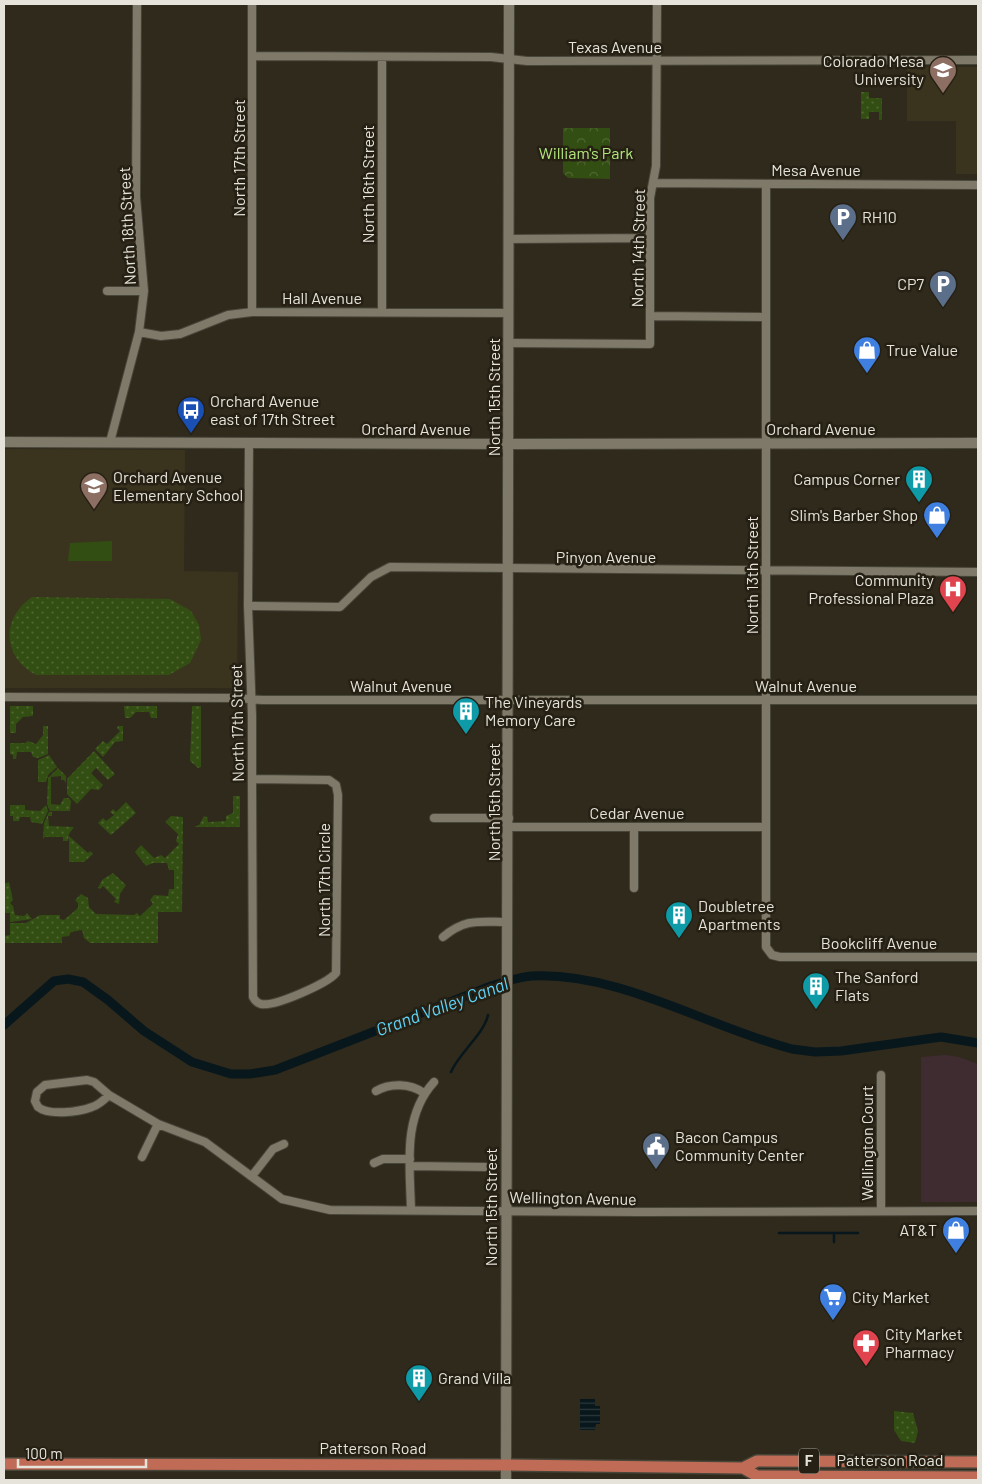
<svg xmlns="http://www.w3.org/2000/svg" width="982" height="1484" viewBox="0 0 982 1484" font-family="Barlow,sans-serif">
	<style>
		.commercial { fill: #3f2c30 }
		.built { fill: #3a341f }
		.grass { fill: url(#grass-dots) }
		.park { fill: url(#park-crowns) }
		.pitch { fill: #334e12 }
		.water { fill: url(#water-rules) }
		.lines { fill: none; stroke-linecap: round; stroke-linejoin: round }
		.stream { stroke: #08171c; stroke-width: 2.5 }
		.canal { stroke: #08171c; stroke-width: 9 }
		.street-casing { stroke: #484539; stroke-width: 10 }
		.secondary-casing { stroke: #484539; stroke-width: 12 }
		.primary-casing { stroke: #484539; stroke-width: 14 }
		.street { stroke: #7e7969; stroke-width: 8 }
		.secondary { stroke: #7e7969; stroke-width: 10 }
		.primary { stroke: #c06b56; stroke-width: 11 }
		.labels { text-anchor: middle; stroke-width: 5; stroke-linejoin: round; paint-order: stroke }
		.shield { fill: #252013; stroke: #aba89e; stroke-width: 1 }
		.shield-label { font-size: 15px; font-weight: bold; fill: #e5e3da }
		.street-label { font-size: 16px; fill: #e5e3da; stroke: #252013 }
		.poi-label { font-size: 16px; fill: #e5e3da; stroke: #252013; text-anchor: start }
		.park-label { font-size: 16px; fill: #b2e77f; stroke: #252013 }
		.water-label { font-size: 18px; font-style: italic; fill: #5fd2f7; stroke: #252013 }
	</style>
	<defs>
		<pattern id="grass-dots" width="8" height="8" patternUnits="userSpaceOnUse" patternTransform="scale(1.25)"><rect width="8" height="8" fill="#334e12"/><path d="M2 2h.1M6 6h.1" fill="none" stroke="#506734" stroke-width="1.8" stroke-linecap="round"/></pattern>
		<pattern id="park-crowns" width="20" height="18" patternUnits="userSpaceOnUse" patternTransform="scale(1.25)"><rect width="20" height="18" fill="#334e12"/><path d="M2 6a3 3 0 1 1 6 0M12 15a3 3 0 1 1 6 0" fill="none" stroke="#506734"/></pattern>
		<pattern id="water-rules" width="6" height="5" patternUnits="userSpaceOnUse" patternTransform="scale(1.25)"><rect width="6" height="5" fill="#08171c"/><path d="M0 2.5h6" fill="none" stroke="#2c393c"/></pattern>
	</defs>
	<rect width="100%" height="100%" fill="#2f2a1c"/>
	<!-- commercial -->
	<path class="commercial" d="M945,1055L959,1057L978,1064V1202H921V1057Z"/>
	<!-- built -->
	<path class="built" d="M907,67H978V174H956V121H907Z
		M4,449L185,450L184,571L238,572L237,684L234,688H4Z"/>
	<!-- grass -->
	<path class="grass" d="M861,92H869V98H882V120H879V112H869V119H861Z
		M32,597L170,599L191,611L199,625L201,640L190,663L169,675H36C2,657 1,618 32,597Z
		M10,706H33V716L23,717L16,724V733H10Z
		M124,706H157V718H151L149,712H136L130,718H125Z
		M192,706H201V767L198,768L190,761Z
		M43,726H48V754L38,758L33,757L31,752H17L16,759H13V755L10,754V743H25L28,741L36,744L43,735Z
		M118,726H123V741L115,742L103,757L95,749L103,741L107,744L120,731L117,728Z
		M94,751L115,774L108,780L96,768L91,773L103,785L99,790L91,789L77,804L67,794V779Z
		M49,755L57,767L48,775L46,782H38V760Z
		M58,768L66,776V783L64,780H61V776L51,777V804L60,805L64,798H69L71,801L70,811H50L47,804L48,778Z
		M233,796H240V827H194L199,825L204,816L207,817L208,822L226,821V816L233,813Z
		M126,802L136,813L111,835L98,823L103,818L106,821L114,815L110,812L113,809L116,812Z
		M10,805H25V810L40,811L46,805L48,811L42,824L31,822L30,817H20L19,821H13V816H10Z
		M49,812H52V816H48L49,826L74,827L69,834L68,841H63V837H45L43,839L44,823Z
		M171,816L183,817L182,912H158V943H90L84,938L82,930L71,932L69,936L62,937V943H4V936L10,935V923H26L40,915H60V919L64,920L78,908V903L75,900L81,894L88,898L89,907L96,914L134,915L137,913L140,916L153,904L150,900L154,895L168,896L169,889H174V870H169L167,863H153L146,866L135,852L141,845L154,858L161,855L165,858L179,844L176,841L178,834L165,822Z
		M69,836L88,853L90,851L93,854L84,862H69Z
		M113,873L126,885L120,894L119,904L114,902L116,899C112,895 108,891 103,886L100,889L98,888L102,880Z
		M9,882L13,900L10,903L13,906L15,915L24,916L27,913L32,919L10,922V913H4V884Z
		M894,1411L913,1413L918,1431L915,1443L901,1441L894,1430Z"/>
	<!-- park -->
	<path class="park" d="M563,128H610V179L568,178L563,173Z"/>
	<!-- pitch -->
	<path class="pitch" d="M112,541V561H68L70,543Z"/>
	<!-- water -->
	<path class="water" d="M580,1399H595V1406H600V1424H596L595,1430H580Z"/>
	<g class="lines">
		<!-- stream -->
		<path class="stream" d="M451,1072C459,1053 484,1034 488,1015
			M779,1233H858
			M834,1233V1242"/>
		<!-- canal -->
		<path class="canal" d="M4,1025L54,981L68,979L83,982L108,1000L144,1031L192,1062L231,1074H250L275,1070L491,986C505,982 518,977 532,976C621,972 707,1027 792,1049L815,1052L841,1051L941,1037L978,1043"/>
		<!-- street casing -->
		<g class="street-casing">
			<path id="street" d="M252,56L491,57L527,61L978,60
				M382,57V312
				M653,183L978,185
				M766,184V947L772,955L780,957H978
				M509,239L650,238
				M107,291H144
				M252,312V4
				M650,316L766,317
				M139,332L161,336L180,334L228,315L252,312L509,313
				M509,343L650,344V198L656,166L657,4
				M110,442L139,332L144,291L136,197L137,4
				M249,443L248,606L252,715V783L253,997C255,1001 257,1003 261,1004C275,1007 328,983 336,973L338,795L336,785L329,780L252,779
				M248,606L340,607L371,577L390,567L978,572
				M4,697L235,698L262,700H978
				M434,818H509
				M509,827H765
				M634,888V827
				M443,937C466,918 479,922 507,922
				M881,1075V1211
				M376,1091C390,1083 410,1083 424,1093
				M109,1095C104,1100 99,1105 92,1107C79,1112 49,1116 38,1107L35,1101L37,1092L45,1085L87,1080L94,1082L109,1095L158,1124L205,1142L282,1199L330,1210L640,1212L978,1211
				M142,1157L158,1124
				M374,1163L383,1159H410
				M410,1166L485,1167
				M252,1176L273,1149L284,1144
				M411,1210C410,1166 402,1117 434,1082"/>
		</g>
		<!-- secondary casing -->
		<g class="secondary-casing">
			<path id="secondary" d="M4,442L502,444L978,443
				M506,1480L509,4"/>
		</g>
		<!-- primary casing -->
		<g class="primary-casing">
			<path id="primary" d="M4,1464L506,1465L743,1468L757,1461L978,1462
				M743,1468L757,1476L978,1477"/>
		</g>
		<!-- street -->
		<use href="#street" class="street"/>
		<!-- secondary -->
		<use href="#secondary" class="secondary"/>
		<!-- primary -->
		<use href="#primary" class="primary"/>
	</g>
	<!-- icons -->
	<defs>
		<g id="university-pin" transform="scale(1.4375)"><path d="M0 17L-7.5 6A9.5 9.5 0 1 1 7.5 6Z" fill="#8d6e63" stroke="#252013"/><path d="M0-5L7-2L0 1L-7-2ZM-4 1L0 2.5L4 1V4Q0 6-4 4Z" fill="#fff"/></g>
		<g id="parking-pin" transform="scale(1.4375)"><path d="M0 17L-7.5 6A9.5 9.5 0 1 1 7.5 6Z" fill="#5c6f8a" stroke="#252013"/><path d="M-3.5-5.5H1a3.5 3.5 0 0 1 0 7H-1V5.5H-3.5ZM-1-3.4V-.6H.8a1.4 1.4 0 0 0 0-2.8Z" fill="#fff"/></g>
		<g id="shop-pin" transform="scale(1.4375)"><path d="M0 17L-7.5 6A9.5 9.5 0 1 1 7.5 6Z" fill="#3f7fe0" stroke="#252013"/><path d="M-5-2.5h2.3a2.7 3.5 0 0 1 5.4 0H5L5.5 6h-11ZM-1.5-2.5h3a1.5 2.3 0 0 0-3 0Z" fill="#fff"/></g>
		<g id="bus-pin" transform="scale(1.4375)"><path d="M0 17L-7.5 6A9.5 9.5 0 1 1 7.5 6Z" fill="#1a4fb4" stroke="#252013"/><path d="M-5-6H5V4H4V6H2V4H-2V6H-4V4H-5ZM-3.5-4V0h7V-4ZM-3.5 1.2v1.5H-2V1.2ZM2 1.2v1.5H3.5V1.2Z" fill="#fff"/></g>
		<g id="building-pin" transform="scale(1.4375)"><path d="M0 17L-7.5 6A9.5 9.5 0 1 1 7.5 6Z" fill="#0f9aa8" stroke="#252013"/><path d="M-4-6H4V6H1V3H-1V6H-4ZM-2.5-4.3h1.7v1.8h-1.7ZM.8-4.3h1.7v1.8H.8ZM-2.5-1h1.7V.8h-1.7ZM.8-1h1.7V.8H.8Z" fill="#fff"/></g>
		<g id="school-pin" transform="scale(1.4375)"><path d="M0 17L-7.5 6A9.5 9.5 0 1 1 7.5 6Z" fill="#8d6e63" stroke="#252013"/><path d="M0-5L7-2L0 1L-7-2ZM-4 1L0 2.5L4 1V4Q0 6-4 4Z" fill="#fff"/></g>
		<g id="hospital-pin" transform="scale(1.4375)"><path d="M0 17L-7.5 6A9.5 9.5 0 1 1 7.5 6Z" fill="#e0444e" stroke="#252013"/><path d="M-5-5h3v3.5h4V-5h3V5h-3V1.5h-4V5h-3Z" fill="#fff"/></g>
		<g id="civic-pin" transform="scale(1.4375)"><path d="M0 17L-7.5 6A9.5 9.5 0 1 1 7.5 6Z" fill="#5c6f8a" stroke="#252013"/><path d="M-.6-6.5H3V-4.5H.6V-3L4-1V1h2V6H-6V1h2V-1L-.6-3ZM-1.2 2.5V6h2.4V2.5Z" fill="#fff"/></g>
		<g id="supermarket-pin" transform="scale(1.4375)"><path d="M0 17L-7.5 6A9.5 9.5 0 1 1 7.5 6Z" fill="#3f7fe0" stroke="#252013"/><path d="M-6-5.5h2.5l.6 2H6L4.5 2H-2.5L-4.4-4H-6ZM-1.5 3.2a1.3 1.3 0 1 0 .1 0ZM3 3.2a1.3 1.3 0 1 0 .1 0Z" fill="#fff"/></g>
		<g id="pharmacy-pin" transform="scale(1.4375)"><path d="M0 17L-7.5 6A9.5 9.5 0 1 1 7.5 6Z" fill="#e0444e" stroke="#252013"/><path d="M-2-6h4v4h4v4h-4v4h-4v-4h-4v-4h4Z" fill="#fff"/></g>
	</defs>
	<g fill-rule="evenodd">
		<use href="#university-pin" x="943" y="70"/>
		<use href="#parking-pin" x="843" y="217"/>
		<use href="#parking-pin" x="943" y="284"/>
		<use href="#shop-pin" x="867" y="350"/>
		<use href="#bus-pin" x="191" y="410"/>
		<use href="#building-pin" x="919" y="479"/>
		<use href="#school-pin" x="94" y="486"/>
		<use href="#shop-pin" x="937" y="515"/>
		<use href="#hospital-pin" x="953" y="589"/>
		<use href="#building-pin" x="466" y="711"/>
		<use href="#building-pin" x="679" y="915"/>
		<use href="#building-pin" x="816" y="986"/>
		<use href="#civic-pin" x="656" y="1146"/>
		<use href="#shop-pin" x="956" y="1230"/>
		<use href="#supermarket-pin" x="833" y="1297"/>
		<use href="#pharmacy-pin" x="866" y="1343"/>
		<use href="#building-pin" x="419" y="1378"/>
	</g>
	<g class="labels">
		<!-- shield labels -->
		<rect class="shield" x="799" y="1448.5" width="20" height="25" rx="4"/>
		<g class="shield-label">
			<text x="809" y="1466">F</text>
		</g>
		<!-- street labels -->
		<g class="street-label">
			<text x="615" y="53">Texas Avenue</text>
			<text transform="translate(239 158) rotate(-90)" y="6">North 17th Street</text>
			<text x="816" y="176">Mesa Avenue</text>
			<text transform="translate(368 184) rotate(-90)" y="6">North 16th Street</text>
			<text transform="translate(127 226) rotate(-93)" y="6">North 18th Street</text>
			<text transform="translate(638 248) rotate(-89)" y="6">North 14th Street</text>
			<text x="322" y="304">Hall Avenue</text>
			<text transform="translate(494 397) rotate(-90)" y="6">North 15th Street</text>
			<text x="416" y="435">Orchard Avenue</text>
			<text x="821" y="435">Orchard Avenue</text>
			<text x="606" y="563">Pinyon Avenue</text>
			<text transform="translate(752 575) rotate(-90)" y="6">North 13th Street</text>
			<text x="401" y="692">Walnut Avenue</text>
			<text x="806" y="692">Walnut Avenue</text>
			<text transform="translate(237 723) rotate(-91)" y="6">North 17th Street</text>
			<text transform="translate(494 802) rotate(-90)" y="6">North 15th Street</text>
			<text x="637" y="819">Cedar Avenue</text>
			<text transform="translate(324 880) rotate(-90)" y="6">North 17th Circle</text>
			<text x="879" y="949">Bookcliff Avenue</text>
			<text transform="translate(867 1143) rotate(-90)" y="6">Wellington Court</text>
			<text transform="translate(573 1198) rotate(1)" y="6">Wellington Avenue</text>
			<text transform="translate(491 1207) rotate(-90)" y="6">North 15th Street</text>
			<text x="373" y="1454">Patterson Road</text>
			<text x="890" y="1466">Patterson Road</text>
		</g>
		<!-- poi labels -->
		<g class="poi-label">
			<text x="924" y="67" text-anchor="end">Colorado Mesa<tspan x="924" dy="18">University</tspan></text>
			<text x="862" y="223">RH10</text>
			<text x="924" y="290" text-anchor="end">CP7</text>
			<text x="886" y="356">True Value</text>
			<text x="210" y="407">Orchard Avenue<tspan x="210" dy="18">east of 17th Street</tspan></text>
			<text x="113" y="483">Orchard Avenue<tspan x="113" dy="18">Elementary School</tspan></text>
			<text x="900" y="485" text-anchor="end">Campus Corner</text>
			<text x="918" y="521" text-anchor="end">Slim's Barber Shop</text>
			<text x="934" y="586" text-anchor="end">Community<tspan x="934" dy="18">Professional Plaza</tspan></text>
			<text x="485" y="708">The Vineyards<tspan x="485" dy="18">Memory Care</tspan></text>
			<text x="698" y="912">Doubletree<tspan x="698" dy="18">Apartments</tspan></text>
			<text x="835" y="983">The Sanford<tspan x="835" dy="18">Flats</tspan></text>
			<text x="675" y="1143">Bacon Campus<tspan x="675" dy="18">Community Center</tspan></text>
			<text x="937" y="1236" text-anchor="end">AT&amp;T</text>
			<text x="852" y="1303">City Market</text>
			<text x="885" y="1340">City Market<tspan x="885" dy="18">Pharmacy</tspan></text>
			<text x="438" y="1384">Grand Villa</text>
		</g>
		<!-- park labels -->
		<g class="park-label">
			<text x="586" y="159">William's Park</text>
		</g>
		<!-- water labels -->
		<g class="water-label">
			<text transform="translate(442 1007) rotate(-20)" y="6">Grand Valley Canal</text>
		</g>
	</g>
	<!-- border -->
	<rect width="982" height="1484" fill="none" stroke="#e5e3da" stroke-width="10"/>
	<!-- scale -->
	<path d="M18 1459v8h128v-8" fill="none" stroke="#e5e3da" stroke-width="2.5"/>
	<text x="25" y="1459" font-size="15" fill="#e5e3da" stroke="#252013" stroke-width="4" paint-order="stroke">100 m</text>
</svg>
